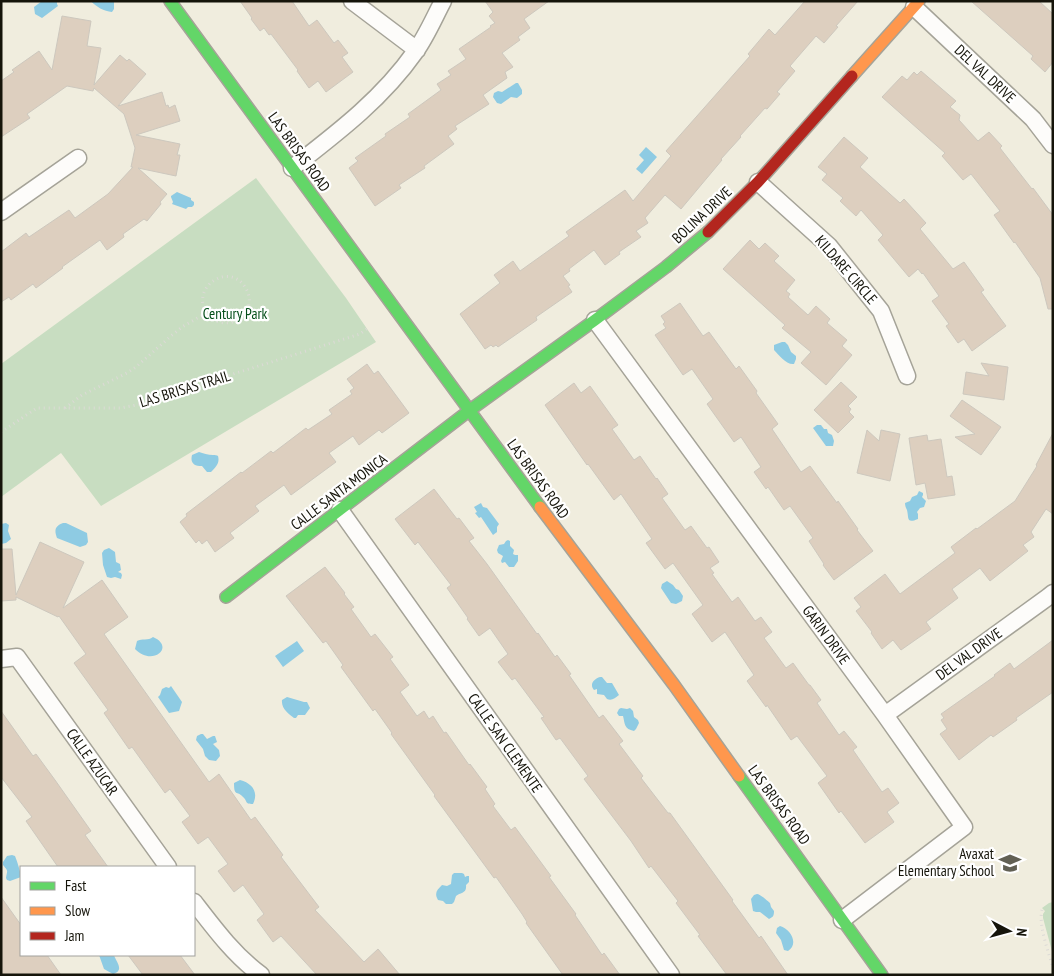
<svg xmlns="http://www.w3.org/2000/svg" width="1054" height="976" viewBox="0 0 1054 976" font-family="'PT Sans Narrow',sans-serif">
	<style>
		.green { fill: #c8ddc1 }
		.water { fill: #8ecbe3 }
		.building { fill: #ddcfbf; stroke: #cdc8be }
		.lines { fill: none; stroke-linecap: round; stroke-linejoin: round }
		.street-casing { stroke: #a5a398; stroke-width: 19 }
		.fast-casing { stroke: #a5a398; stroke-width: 14 }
		.slow-casing { stroke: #a5a398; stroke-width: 14 }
		.jam-casing { stroke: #a5a398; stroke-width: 14 }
		.path { stroke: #dcdad6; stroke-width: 3; stroke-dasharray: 1 4; stroke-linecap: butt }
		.street { stroke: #fdfcfa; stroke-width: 16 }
		.fast { stroke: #63d668; stroke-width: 11 }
		.slow { stroke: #ff974d; stroke-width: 11 }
		.jam { stroke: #b3261e; stroke-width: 11 }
		.labels { text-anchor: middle; stroke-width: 4.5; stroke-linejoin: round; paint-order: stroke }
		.street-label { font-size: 15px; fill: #15140a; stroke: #fff }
		.park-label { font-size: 15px; fill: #044e19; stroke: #fff }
		.poi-label { font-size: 15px; fill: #15140a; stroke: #fff; text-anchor: end }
	</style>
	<rect width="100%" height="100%" fill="#f0edde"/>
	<!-- green -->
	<path class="green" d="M256,178L346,298L376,342L101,506L61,453L1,497V364Z
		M1053,902V955L1043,918V914L1045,911L1042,908L1049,903Z"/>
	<!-- water -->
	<path class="water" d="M42,1H57V4L58,6L42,18L35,14L34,7Z
		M91,1H114V9L112,12C104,11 96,7 91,1Z
		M516,83H518L522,90V94L517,98L511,97L501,104L497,103L493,97L494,93L498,91L502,92Z
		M646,147L657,157L642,174L636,169L644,160L639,155Z
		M177,192L191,198V200L194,202V205L192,207H188L186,209L172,204L173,202L171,197V196Z
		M782,342H785L788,345L791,352L796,356V359L794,364C786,365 779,355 774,350V345Z
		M817,425H821L824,429H827L828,433L832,435L834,441L833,446H826L813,428Z
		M199,452C203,453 208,455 213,455C215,455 217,455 218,456C220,463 216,467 211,472H207L202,466C194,466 190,463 192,455Z
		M919,491L923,493V495L922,497L926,501L924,507L920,508L917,512L918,514V519C906,524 909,518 907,510C906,508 905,506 905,503L910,501L912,497L917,495Z
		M481,503L483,507L487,508L499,524L497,527V532L493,535L481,517L479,518L475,513L477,512L474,507Z
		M6,523L9,525L8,531L11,539L6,543L1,544V524Z
		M63,523H66L87,533L88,542L86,545L80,547L57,538C54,530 55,526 63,523Z
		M508,540L510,541V546L514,550L513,554L515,555H518V561L514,567H509L505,562L502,563L501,561L503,556L498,553L497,550L499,545L504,544L506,541Z
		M109,548L115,552L116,562L120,564L121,570L118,572L121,573L122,575L121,579L115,577L111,578L107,577L103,565L102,553L104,550Z
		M667,581L673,585L676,589L679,590L683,596L682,601L676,604L671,603L661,588L662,584Z
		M153,637C176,647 152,667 135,649L137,641C142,638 148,641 153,637Z
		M297,641L304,651L283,667L275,656Z
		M600,677H602L607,683H612L619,695C615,698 612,701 607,699L604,695L597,694V689L594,690C589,684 594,679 600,677Z
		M171,686L182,702L179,711L169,713L158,697L160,695L162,689L166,687L169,688Z
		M287,697L304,702H307L310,708L305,715H298L296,718H294C289,714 281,709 282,700Z
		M621,708L627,709L630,708L633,711L634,717L638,720L639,723L636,729L634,731C624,729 625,724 623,716H619L617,713L619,709Z
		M201,734H203L207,739L213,736H215L217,742L213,744L219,750L220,756L216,761L209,760L205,756L203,749L196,740L197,736Z
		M240,780C252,783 259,792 253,804C244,804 248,801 243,797C237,790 234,797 234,783Z
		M12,855L15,856C17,861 21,873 21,877L10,881L7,880L6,878C7,870 9,872 3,865V862L7,856Z
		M454,873H462L464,874L465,877L467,876H469V882L466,885C467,894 460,892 456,896L454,902L452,904H446L443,901L438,900C434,893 437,890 442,885L447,886L451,884L452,875Z
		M757,894C760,894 768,901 770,903L771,907L774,911C774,916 773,917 769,919L760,912H756L753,911L751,899L754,895Z
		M780,926C791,929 799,944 788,951L784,950L781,940L776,933L777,928Z
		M99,955H114C116,962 125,970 113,974L104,969Z"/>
	<!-- building -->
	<path class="building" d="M240,1H292L309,26L317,20L334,43L338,40L348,53L342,57L353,72L326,92L318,81L309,88L297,71L298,70L271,34L269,35L264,28L260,31L251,19L252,18Z
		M485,1H549L524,19L530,28L518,37L520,40L502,53L513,67L505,72L507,78L483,95L489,104L455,126L457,129L448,136L454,144L424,166L425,168L399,185L401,188L375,206L349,168L358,161L355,158L386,136L385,134L410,117L408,114L441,90L437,84L451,75L448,71L466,59L459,49L491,27L490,26L495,23L489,16L493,12Z
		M805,1H858L836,26L838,27L824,43L816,36L790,66L795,71L777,92L780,94L767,109L765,108L740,136L741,137L721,159L722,160L681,209L665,195L645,218L648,223L636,231L641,237L619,252L620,254L605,265L594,250L569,269L570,271L563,276L570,285L568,286L572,292L536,317L537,320L498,347L496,345L493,347L491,345L485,349L460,314L500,283L494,275L513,261L520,271L569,236L566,232L625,190L633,201L671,156L666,151L750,56L748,54L769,29L775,35Z
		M971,1H1039L1053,14V62L1045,72L1031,59L1033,56Z
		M62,16L91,21L87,46L101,48L94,85L120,55L127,61L129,59L146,74L118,106L162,92L166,106L168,105L169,108L175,105L180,121L136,135L180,144L177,155H180L176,176L138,168L167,194L160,202L161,204L147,221L144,219L123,234L124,237L107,250L100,240L62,267L63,268L36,288L33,284L11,300L9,297L1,302V252L26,233L29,237L69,210L75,218L108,194L133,167H131L135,148L124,114L94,88L93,91L67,86L27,114L30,118L1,137V81L14,72L12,70L39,51L52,70Z
		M921,71L956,101L950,107L960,115L959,120L978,141L989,132L1002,146L1000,148L1032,189L1033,188L1053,215V309H1048L1040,278L1015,242L1014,243L994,215L1000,211L971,174L963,180L942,156L945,153L882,97L902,76L907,80L914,72L917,75Z
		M844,137L868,158L860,167L900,203L904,199L926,223L920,229L953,269L964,262L984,290L981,292L1006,326L972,351L964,339L958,343L946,326L949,324L932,301L939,296L923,273L922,274L918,269L909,277L878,240L883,235L861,210L856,216L840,201L843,198L822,180L827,174L818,167Z
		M750,240L759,249L765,243L779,256L774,261L795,280L786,291L790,294L788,297L808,315L816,306L830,319L827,323L847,340L842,346L852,355L826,385L801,363L811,352L782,328L785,325L723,269Z
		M680,303L703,336L709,332L736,369L739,366L757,391L756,393L778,424L772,429L801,472L810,466L837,503L838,501L858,529L857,530L873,551L834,580L823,565L824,564L809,541L813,538L790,506L784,510L768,487L766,489L754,472L761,467L741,437L734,442L707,404L713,399L692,369L683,375L655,335L666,328L663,324L665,322L661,316Z
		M981,363L1008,367L1004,400L963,394L966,372L989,376Z
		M367,364L374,374L378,371L409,413L382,433L379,430L359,445L353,436L329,453L336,462L291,495L284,485L255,506L259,511L230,533L234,538L215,552L207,540L202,544L199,540L196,543L180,522L187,516L186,514L241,472L242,473L271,451L273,453L306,428L308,430L332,414L329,410L352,394L350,391L354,388L347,379Z
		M841,382L857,397L848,406L851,409L849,412L854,417L838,433L814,410Z
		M574,383L581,393L590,386L618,425L612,429L634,460L640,456L656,479L657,478L668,494L662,498L685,530L691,526L707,548L709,547L719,562L710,568L714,573L712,574L732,602L738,597L755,621L761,617L772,632L764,638L786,668L793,663L809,685H810L821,700L817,703L839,735L844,731L857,747L853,750L882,792L888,788L899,803L887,812L894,822L865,843L841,811L839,813L818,783L827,776L797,736L791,740L767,705L766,707L747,681L754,675L725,632L712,642L692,614L703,605L673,563L665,569L646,543L652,539L621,494L614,500L588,464L587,465L545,405Z
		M962,400L1001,427L981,455L955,437L975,434L950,416Z
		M867,430L879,441L881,430L900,434L890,481L857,473Z
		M1053,433V514L1046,509L1031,532L1034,537L1023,545L1028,551L990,581L980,568L952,589L958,598L926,622L931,629L901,650L893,640L882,649L871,633L872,632L856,611L861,607L854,598L885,574L900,594L955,553L951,547L976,528L977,529L1015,501L1037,466L1036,465Z
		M927,435L928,441L941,439L947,477L952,476L955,495L928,499L925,483L916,485L909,438Z
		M434,489L457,519L459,518L474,538L469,541L487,564L537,634L538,633L555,657L557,655L571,674L569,675L599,718L603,715L623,741L619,744L643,776L641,778L668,813H670L733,900L732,901L759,938L761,936L788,975H727L698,936L700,935L676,903L678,901L651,866L649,868L631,841L584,779L588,776L560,738L556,740L541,718L544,717L515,678L512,680L498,662L508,654L490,628L479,636L467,619L468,618L447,588L451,585L418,542L415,545L395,519Z
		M40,542L84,562L63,608L102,580L128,617L104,634L209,782L219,774L251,820L255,817L283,855L281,857L319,907L315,910L364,962L378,949L400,975H317L281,936L273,942L257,920L264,914L243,885L234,892L218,871L228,864L208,837L198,844L182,822L190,816L170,789L165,793L132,747L129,749L104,713L108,710L74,663L86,654L59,616L58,617L16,597V600L1,601V549H12L16,595Z
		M325,567L345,593L344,594L354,607L351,609L371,637L375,634L393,657L390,659L409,685L400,692L417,716L424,711L429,719L433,716L444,733L446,732L469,765L470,764L487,787L485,789L495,804L493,806L511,830L515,827L551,876L549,877L576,914L575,915L602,955L604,953L620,975H563L526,923L527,922L522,914L496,877L494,878L434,796L435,795L391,734L392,733L375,709L373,711L341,667L343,665L326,641L323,643L286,596Z
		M1053,640V692L1016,718L1017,720L993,737L991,735L959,760L940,734L947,729L941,720L944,718L941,714L995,676L994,675L1010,663L1014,669Z
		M1,711L33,756L36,754L55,780L91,831L85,835L108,867H58L26,821L32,817L1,777Z
		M1,897L21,925V955H47L61,975H1Z
		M128,955H180L195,975H143Z"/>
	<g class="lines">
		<!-- street casing -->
		<g class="street-casing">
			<path id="street" d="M352,1L417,50
				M914,7L1033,119L1053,145
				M292,168C337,133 382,99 415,52C426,37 434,18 443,1
				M758,182L829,246L881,311L907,376
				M1,212L78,158
				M595,320L885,715L964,827L842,920
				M340,510L671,975
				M1,659L17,657L168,867
				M885,715L1048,597L1053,593
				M194,902C214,928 234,955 261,975"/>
		</g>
		<!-- fast casing -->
		<g class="fast-casing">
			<path id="fast" d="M170,1L540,507
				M226,597L470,410L595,320L666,267L708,232
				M739,776L882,975"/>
		</g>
		<!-- slow casing -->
		<g class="slow-casing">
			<path id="slow" d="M852,76L919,1
				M540,507L674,685L739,776"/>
		</g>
		<!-- jam casing -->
		<g class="jam-casing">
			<path id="jam" d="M708,232L758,182L852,76"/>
		</g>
		<!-- path -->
		<path class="path" d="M65,408L82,395L127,373L136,367L171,336L182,327L206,313C225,337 262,313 245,287C229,262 191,286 206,313
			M1,432L37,408H121L152,402L230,375L360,334L368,328
			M1042,910C1038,925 1049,953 1053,968"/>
		<!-- street -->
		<use href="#street" class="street"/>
		<!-- fast -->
		<use href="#fast" class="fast"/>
		<!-- slow -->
		<use href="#slow" class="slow"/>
		<!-- jam -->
		<use href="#jam" class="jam"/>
	</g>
	<!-- icons -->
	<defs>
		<g id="school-bare" transform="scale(1.725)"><path d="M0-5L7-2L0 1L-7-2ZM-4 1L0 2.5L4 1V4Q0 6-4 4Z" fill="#626054" stroke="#fff" stroke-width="2.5" paint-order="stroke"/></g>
	</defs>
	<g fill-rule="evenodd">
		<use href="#school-bare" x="1010" y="863"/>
	</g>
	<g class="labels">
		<!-- street labels -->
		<g class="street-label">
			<text transform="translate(985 74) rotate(43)" y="5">DEL VAL DRIVE</text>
			<text transform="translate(299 152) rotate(54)" y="5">LAS BRISAS ROAD</text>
			<text transform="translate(702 215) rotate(-43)" y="5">BOLINA DRIVE</text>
			<text transform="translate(846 270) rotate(49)" y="5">KILDARE CIRCLE</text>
			<text transform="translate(185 389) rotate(-17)" y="5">LAS BRISAS TRAIL</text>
			<text transform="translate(538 479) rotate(54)" y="5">LAS BRISAS ROAD</text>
			<text transform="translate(339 492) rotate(-37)" y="5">CALLE SANTA MONICA</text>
			<text transform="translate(826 635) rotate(54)" y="5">GARIN DRIVE</text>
			<text transform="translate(969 654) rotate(-36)" y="5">DEL VAL DRIVE</text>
			<text transform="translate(505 743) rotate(55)" y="5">CALLE SAN CLEMENTE</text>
			<text transform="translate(92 762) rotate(55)" y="5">CALLE AZUCAR</text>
			<text transform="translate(779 805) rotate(54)" y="5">LAS BRISAS ROAD</text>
		</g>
		<!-- park labels -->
		<g class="park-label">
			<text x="235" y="319">Century Park</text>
		</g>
		<!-- poi labels -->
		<g class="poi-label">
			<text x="994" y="859">Avaxat<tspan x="994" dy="17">Elementary School</tspan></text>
		</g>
	</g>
	<!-- border -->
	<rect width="1054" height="976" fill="none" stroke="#15140a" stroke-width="5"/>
	<!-- legend -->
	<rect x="20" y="866" width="175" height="90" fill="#ffffff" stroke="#a1a19d"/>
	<rect x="30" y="882" width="25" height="8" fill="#63d668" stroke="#a1a19d"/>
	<text x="65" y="891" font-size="15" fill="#15140a">Fast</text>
	<rect x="30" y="907" width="25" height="8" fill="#ff974d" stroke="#a1a19d"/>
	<text x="65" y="916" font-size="15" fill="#15140a">Slow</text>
	<rect x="30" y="932" width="25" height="8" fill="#b3261e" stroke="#a1a19d"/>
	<text x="65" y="941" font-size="15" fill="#15140a">Jam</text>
	<!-- north arrow -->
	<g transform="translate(1009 931) rotate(96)" stroke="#ffffff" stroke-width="4" paint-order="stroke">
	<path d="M0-4L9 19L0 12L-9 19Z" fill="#15140a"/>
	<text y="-8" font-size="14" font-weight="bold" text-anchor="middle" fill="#15140a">N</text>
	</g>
</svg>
